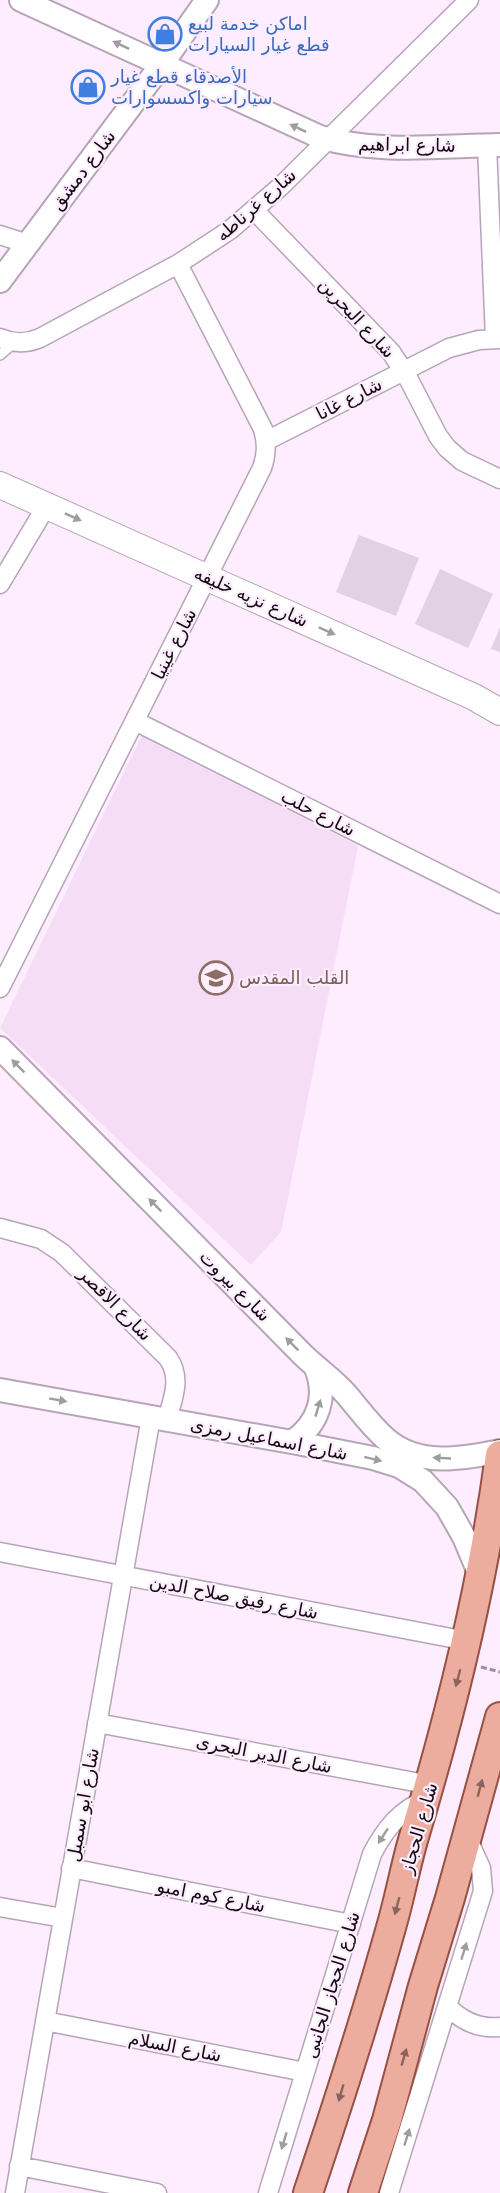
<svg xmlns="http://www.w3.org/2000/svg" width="500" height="2193" viewBox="0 0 500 2193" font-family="'DejaVu Sans',Cairo,sans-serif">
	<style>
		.built { fill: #f5ddf6 }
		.building { fill: #e2d0e3 }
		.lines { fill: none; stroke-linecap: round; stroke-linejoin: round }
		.service-casing { stroke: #b6a5b8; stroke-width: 12 }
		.minor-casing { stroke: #b6a5b8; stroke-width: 21 }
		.tertiary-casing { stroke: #b6a5b8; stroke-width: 26 }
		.secondary-casing { stroke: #b6a5b8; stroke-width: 28 }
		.primary-casing { stroke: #975144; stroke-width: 32 }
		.path { stroke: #9c8f9c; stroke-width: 3; stroke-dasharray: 6 3; stroke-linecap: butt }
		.service { stroke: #fff; stroke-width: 9 }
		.minor { stroke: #fff; stroke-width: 18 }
		.tertiary { stroke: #fff; stroke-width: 22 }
		.secondary { stroke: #fff; stroke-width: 26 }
		.primary { stroke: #ecad9f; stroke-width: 28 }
		.oneway { fill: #a09da0 }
		.oneway2 { fill: #89645f }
		.labels { text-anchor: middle; stroke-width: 4.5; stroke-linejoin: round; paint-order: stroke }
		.shop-label { font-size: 18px; fill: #366cbe; stroke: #feecff; text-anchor: start }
		.street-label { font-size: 18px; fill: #110b11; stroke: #feecff }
		.education-label { font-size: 18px; fill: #785e54; stroke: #feecff; text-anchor: start }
	</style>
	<rect width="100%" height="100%" fill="#feecff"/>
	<!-- built -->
	<path class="built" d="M142,735L358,846L281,1232L251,1265L0,1028Z"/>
	<!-- building -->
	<path class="building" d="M359,535L419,558L396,616L336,592Z
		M440,569L493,594L468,648L415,624Z
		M500,627V652L491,649Z"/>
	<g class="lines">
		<!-- service casing -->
		<g class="service-casing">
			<path id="service" d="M0,355L14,343"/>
		</g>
		<!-- minor casing -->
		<g class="minor-casing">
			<path id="minor" d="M487,145L495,339
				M254,210L391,352L408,378L438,436L447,448L462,461L500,479
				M0,235L28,244
				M0,338C14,344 26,344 40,338L178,264L230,230L280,187L469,0
				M266,441L449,348L479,340L500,339
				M0,584L47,505
				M135,721L500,904
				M0,988L262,468C267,454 267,443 263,429L178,264
				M0,1228L41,1239L62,1253L168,1358C182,1378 173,1398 167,1420
				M0,1552L467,1641
				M97,1723L431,1785
				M71,1868L351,1924
				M0,1907L63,1918
				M448,2007C462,2021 479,2029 500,2027
				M45,2021L305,2072
				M19,2166L157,2193
				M15,2193L151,1417
				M268,2193L372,1854C385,1829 400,1810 427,1799
				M389,2193L483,1891L481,1868L466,1835"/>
		</g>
		<!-- tertiary casing -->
		<g class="tertiary-casing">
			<path id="tertiary" d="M21,0L320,137C377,154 440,146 500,145
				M0,281L162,64L207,0
				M0,1048L302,1354C316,1368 333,1379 346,1394C359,1409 370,1425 386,1439C418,1467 462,1459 500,1451
				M0,1390L292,1442L373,1458L399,1466L423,1481L447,1507L464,1537L480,1575
				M292,1442C319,1424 328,1395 315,1366"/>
		</g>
		<!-- secondary casing -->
		<g class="secondary-casing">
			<path id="secondary" d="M0,485L474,697L500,712"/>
		</g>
		<!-- primary casing -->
		<g class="primary-casing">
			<path id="primary" d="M308,2193C338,2104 367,2014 392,1924C400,1896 405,1868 413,1840C451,1714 483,1586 500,1455
				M363,2193L387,2120L423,1986L450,1898L500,1717"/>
		</g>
		<!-- path -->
		<path class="path" d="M481,1667L500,1672"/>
		<!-- service -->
		<use href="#service" class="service"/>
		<!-- minor -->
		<use href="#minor" class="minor"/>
		<!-- tertiary -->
		<use href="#tertiary" class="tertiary"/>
		<!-- secondary -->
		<use href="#secondary" class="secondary"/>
		<!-- primary -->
		<use href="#primary" class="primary"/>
	</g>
	<!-- one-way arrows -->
	<defs><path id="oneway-solid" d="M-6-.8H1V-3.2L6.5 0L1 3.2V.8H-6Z" transform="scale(1.5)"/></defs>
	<g class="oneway">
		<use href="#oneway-solid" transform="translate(121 45) rotate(-155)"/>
		<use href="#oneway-solid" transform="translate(298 128) rotate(-155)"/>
		<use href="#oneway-solid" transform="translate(73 517) rotate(24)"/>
		<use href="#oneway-solid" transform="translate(327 631) rotate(24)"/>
		<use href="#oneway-solid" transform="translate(18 1066) rotate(-135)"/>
		<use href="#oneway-solid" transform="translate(155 1205) rotate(-135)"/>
		<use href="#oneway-solid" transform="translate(292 1344) rotate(-135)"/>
		<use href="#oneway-solid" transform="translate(58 1400) rotate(10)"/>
		<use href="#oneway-solid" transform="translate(318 1408) rotate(-73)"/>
		<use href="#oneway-solid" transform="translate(442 1458) rotate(-177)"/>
		<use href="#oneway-solid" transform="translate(373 1459) rotate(14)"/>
		<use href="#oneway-solid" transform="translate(383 1836) rotate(123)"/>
		<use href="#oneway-solid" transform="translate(464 1951) rotate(-73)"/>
		<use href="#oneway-solid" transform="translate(407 2137) rotate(-73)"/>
		<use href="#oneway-solid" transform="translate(284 2141) rotate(107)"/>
	</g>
	<g class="oneway2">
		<use href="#oneway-solid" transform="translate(458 1678) rotate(105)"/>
		<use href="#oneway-solid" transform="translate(480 1788) rotate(-75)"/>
		<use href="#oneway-solid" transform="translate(397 1906) rotate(105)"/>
		<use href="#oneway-solid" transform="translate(404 2057) rotate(-74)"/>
		<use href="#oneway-solid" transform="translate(341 2093) rotate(106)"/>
	</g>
	<!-- icons -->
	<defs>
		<g id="shop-ring" transform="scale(1.725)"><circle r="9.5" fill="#feecff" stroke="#3f7fe0" stroke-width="1.5"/><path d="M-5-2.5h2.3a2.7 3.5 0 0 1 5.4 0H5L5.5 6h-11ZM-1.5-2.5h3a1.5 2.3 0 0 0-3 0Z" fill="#3f7fe0"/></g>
		<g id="school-ring" transform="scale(1.725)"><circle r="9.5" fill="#feecff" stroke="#8d6e63" stroke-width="1.5"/><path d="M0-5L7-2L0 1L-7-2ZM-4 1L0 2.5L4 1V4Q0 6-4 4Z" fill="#8d6e63"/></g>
	</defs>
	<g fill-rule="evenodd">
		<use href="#shop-ring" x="165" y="34"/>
		<use href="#shop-ring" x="88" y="87"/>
		<use href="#school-ring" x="216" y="978"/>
	</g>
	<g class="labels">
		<!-- shop labels -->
		<g class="shop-label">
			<text x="188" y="30">اماكن خدمة لبيع<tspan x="188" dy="21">قطع غيار السيارات</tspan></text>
			<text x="111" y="83">الأصدقاء قطع غيار<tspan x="111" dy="21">سيارات واكسسوارات</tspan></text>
		</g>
		<!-- street labels -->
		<g class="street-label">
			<text transform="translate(407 145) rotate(1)" y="6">شارع ابراهيم</text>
			<text transform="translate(83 170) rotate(-53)" y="6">شارع دمشق</text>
			<text transform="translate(256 205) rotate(-41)" y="6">شارع غرناطه</text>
			<text transform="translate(357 318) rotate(47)" y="6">شارع البحرين</text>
			<text transform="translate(349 399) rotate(-27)" y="6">شارع غانا</text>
			<text transform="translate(251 597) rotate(24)" y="6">شارع نزيه خليفه</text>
			<text transform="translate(174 644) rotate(-63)" y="6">شارع غينيا</text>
			<text transform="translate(318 813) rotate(27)" y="6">شارع حلب</text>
			<text transform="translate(235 1286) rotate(45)" y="6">شارع بيروت</text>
			<text transform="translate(115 1304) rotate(45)" y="6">شارع الاقصر</text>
			<text transform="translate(269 1439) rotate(11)" y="6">شارع اسماعيل رمزى</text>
			<text transform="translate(234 1597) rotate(11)" y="6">شارع رفيق صلاح الدين</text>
			<text transform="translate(264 1754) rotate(11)" y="6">شارع الدير البحرى</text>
			<text transform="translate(83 1805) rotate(-80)" y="6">شارع ابو سمبل</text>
			<text transform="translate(419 1828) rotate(-74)" y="6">شارع الحجاز</text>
			<text transform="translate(211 1896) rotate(11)" y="6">شارع كوم امبو</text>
			<text transform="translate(332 1985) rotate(-73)" y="6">شارع الحجاز الجانبى</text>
			<text transform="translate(175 2047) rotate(11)" y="6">شارع السلام</text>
		</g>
		<!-- education labels -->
		<g class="education-label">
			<text x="239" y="984">القلب المقدس</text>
		</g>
	</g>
</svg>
